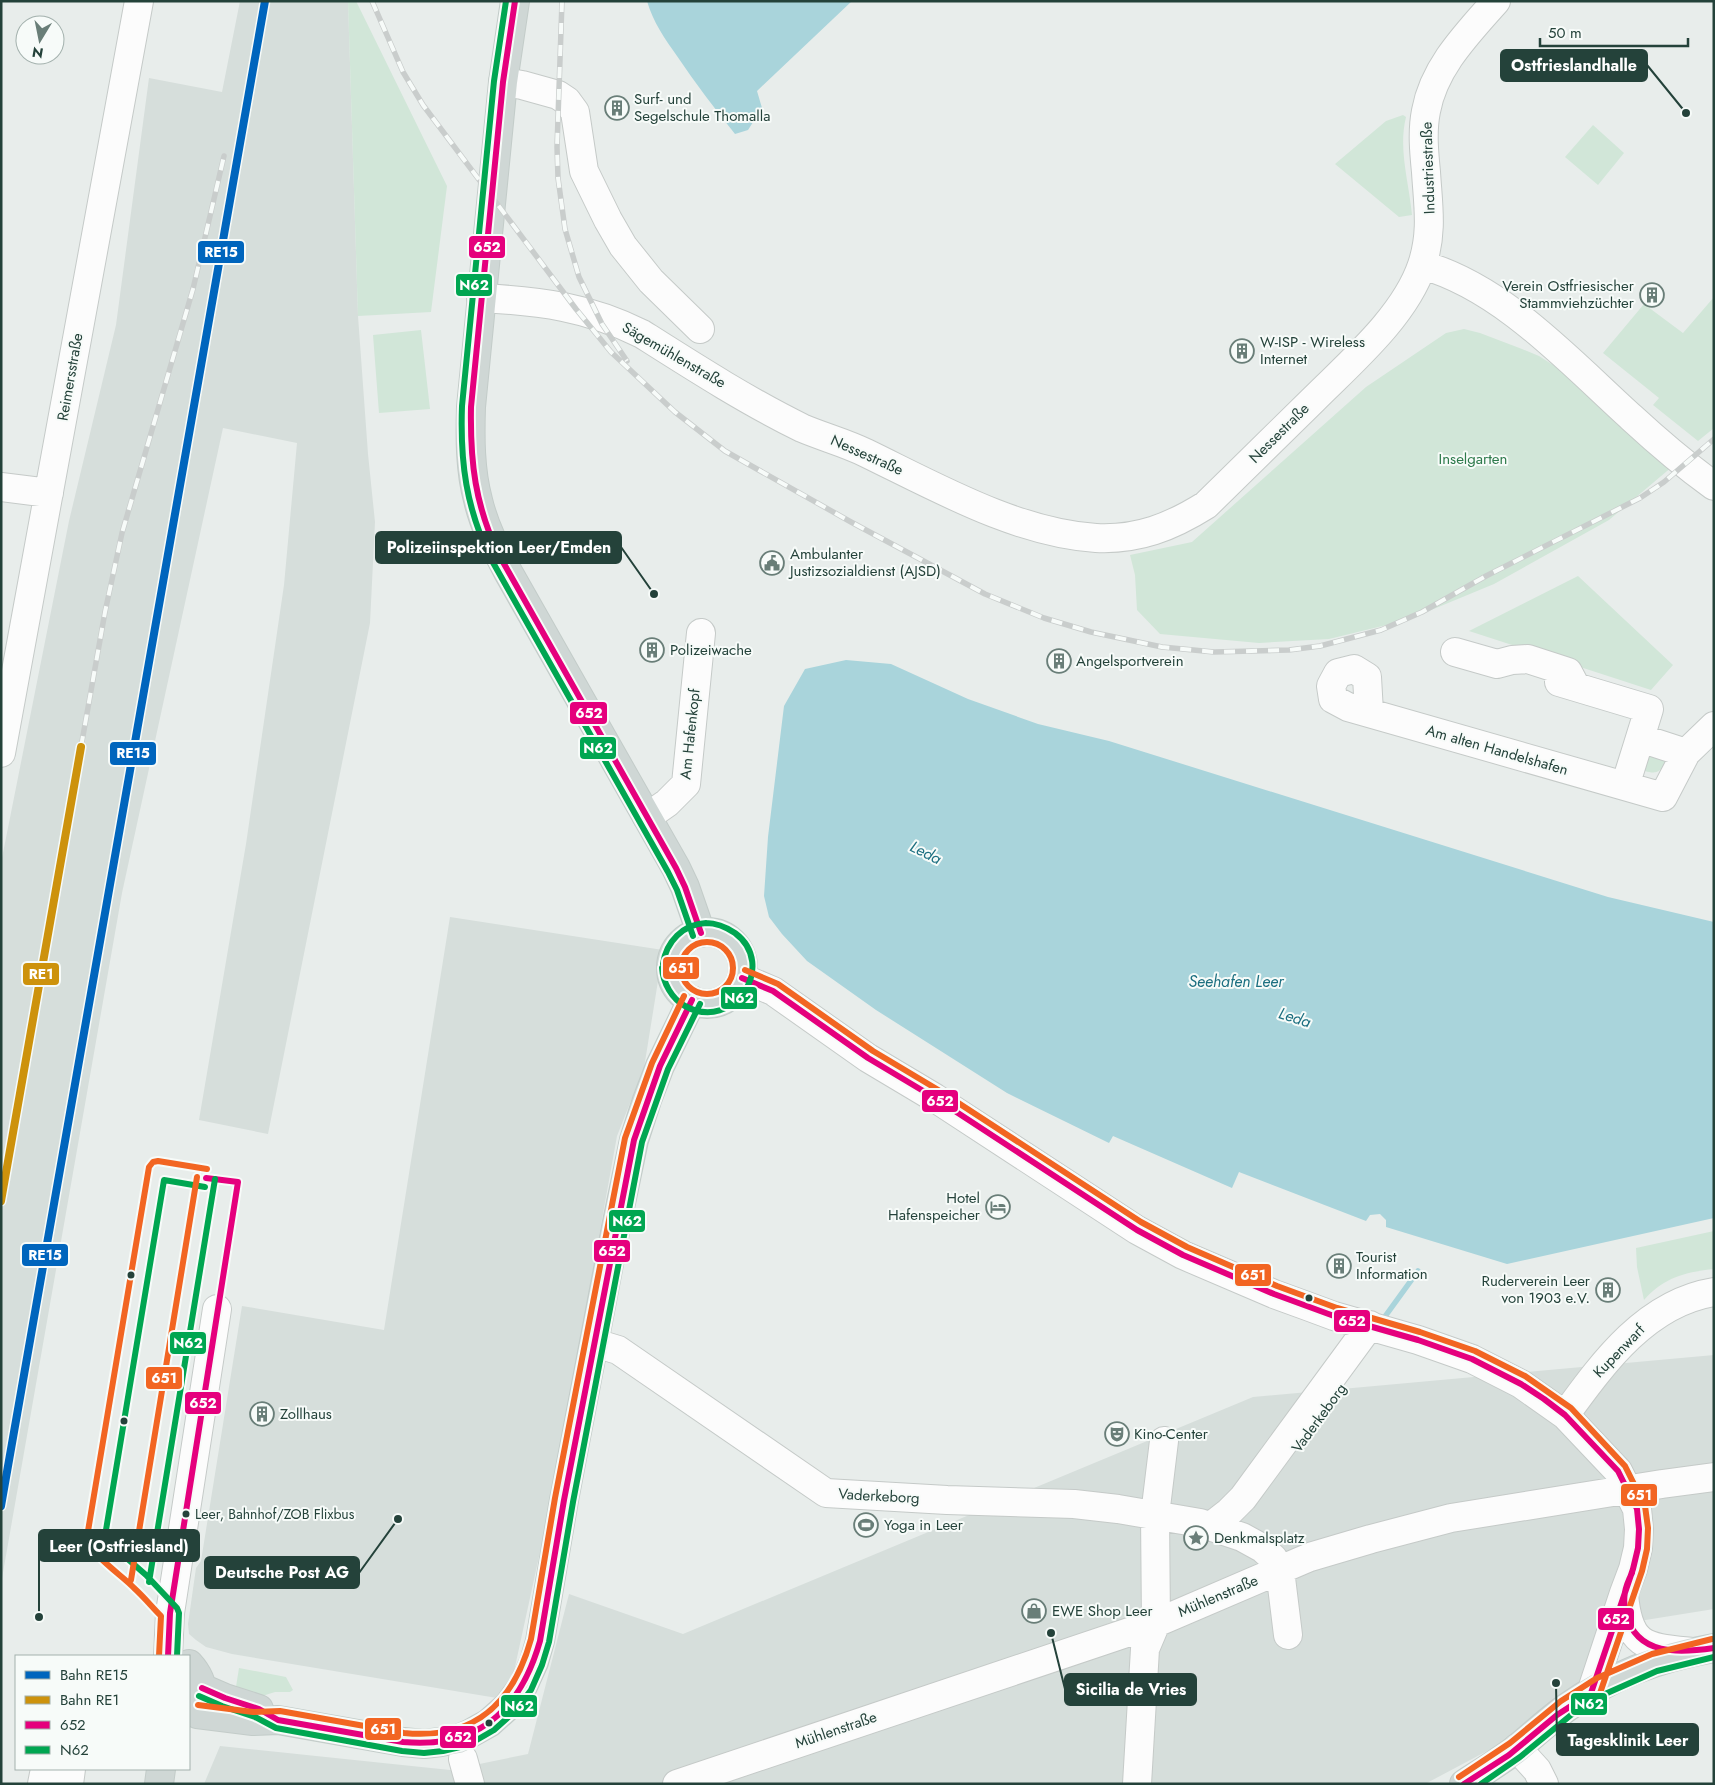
<svg xmlns="http://www.w3.org/2000/svg" width="1715" height="1785" viewBox="0 0 1715 1785" font-family="Jost,sans-serif">
	<style>
		.built { fill: #d6dedb }
		.green { fill: #d1e6d8 }
		.water { fill: #a9d4db }
		.lines { fill: none; stroke-linecap: round; stroke-linejoin: round }
		.stream { stroke: #a9d4db; stroke-width: 5.5 }
		.minor-casing { stroke: #c5cac8; stroke-width: 30 }
		.major-casing { stroke: #c3ccc9; stroke-width: 30 }
		.minor { stroke: #fcfcfc; stroke-width: 28 }
		.major { stroke: #cfd7d5; stroke-width: 28 }
		.rail-casing { stroke: #c9cdcc; stroke-width: 5.5 }
		.rail { stroke: #f7fbf9; stroke-width: 4; stroke-dasharray: 11; stroke-linecap: butt }
		.bus-1-casing { stroke: #f7fbf9; stroke-width: 10 }
		.bus-2-casing { stroke: #f7fbf9; stroke-width: 10 }
		.bus-3-casing { stroke: #f7fbf9; stroke-width: 10 }
		.bus-1 { stroke: #e5007d; stroke-width: 6 }
		.bus-2 { stroke: #00a651; stroke-width: 6 }
		.bus-3 { stroke: #f26522; stroke-width: 6 }
		.rail-1-casing { stroke: #f7fbf9; stroke-width: 11 }
		.rail-2-casing { stroke: #f7fbf9; stroke-width: 11 }
		.rail-1 { stroke: #0065bd; stroke-width: 8 }
		.rail-2 { stroke: #cd920c; stroke-width: 8 }
		.bus-dot { fill: #24423a; stroke: #f7fbf9; stroke-width: 2 }
		.labels { text-anchor: middle; stroke-width: 4; stroke-linejoin: round; paint-order: stroke }
		.bus-label { font-size: 14px; fill: #24423a; stroke: #f7fbf9; text-anchor: start }
		.poi-label { font-size: 15px; fill: #24423a; stroke: #f7fbf9; text-anchor: start }
		.street-label { font-size: 15px; fill: #24423a; stroke: #f7fbf9 }
		.park-label { font-size: 15px; fill: #2d7a4b; stroke: #f7fbf9 }
		.water-label { font-size: 16px; font-style: italic; fill: #1c6f80; stroke: #f7fbf9 }
		.leader { fill: none; stroke: #24423a; stroke-width: 2 }
		.callout-dot { fill: #24423a; stroke: #f7fbf9; stroke-width: 2 }
		.callout { fill: #24423a; stroke: #24423a; stroke-width: 2 }
		.callout-label { font-size: 16px; text-anchor: middle; font-weight: bold; fill: #fff }
		.line-badge { stroke: #f7fbf9; stroke-width: 2 }
		.badge-label { font-size: 14px; text-anchor: middle; font-weight: bold; fill: #fff }
	</style>
	<rect width="100%" height="100%" fill="#e8edeb"/>
	<!-- built -->
	<path class="built" d="M240,1H348L358,316L368,454L375,522L370,623L268,1134L199,1120L246,844L284,585L297,443L223,428L122,893L1,1584V863L69,521L116,325L149,78L222,92Z
		M450,917L663,950L644,1068L617,1136L552,1497L513,1676L497,1698L232,1654L206,1647L196,1640L189,1634L188,1624L196,1568L201,1561L242,1306L384,1330Z
		M1714,1355V1609L1602,1627L1586,1681L1504,1742L1425,1784H204L220,1746L450,1770L528,1754L569,1594L683,1634L1253,1397Z"/>
	<!-- green -->
	<path class="green" d="M348,1H356L447,186L431,312L358,316Z
		M1403,115L1406,117C1398,149 1409,182 1412,215L1399,217L1335,164L1386,121Z
		M1593,125L1624,153L1598,185L1565,157Z
		M1714,297V428L1698,441L1653,405L1659,398L1603,353L1644,304L1683,333Z
		M1464,329L1480,333L1522,349L1539,356L1564,372L1673,466L1609,520L1494,584L1407,620L1329,639L1259,643L1160,634L1137,610L1135,575L1130,555L1192,542L1366,387L1446,333Z
		M421,330L430,409L379,413L373,335Z
		M1578,576L1673,665L1651,690L1469,631Z
		M1644,753L1665,759V763C1660,773 1655,774 1645,771L1642,767Z
		M1714,1231V1269C1685,1272 1663,1278 1644,1300L1637,1267L1636,1248Z
		M239,1668L286,1677L293,1690L290,1692H275L259,1697L235,1693Z"/>
	<!-- water -->
	<path class="water" d="M647,1H852L757,91L762,108L748,130L735,134C715,109 695,83 677,56C665,39 653,22 647,1Z
		M846,660L891,664L968,699L1038,724L1109,741L1608,897L1714,922V1218L1507,1264L1386,1227V1220L1380,1214L1370,1215L1366,1221L1239,1172L1232,1188L1113,1136L1109,1143L1007,1093L876,1010L807,961L782,934L769,917L764,896L768,837L784,706L805,669Z"/>
	<g class="lines">
		<!-- stream -->
		<path class="stream" d="M1381,1322L1418,1271"/>
		<!-- minor casing -->
		<g class="minor-casing">
			<path id="minor" d="M503,82L522,85L558,95L567,101L575,112L584,171L608,220L623,246L651,281L700,329
				M1422,265C1503,287 1572,364 1632,418C1658,442 1685,465 1714,486
				M481,298C540,301 588,307 642,334C694,367 747,401 802,428C823,437 846,443 866,453C936,487 1017,533 1096,538C1138,540 1171,527 1206,505C1242,470 1278,434 1314,399C1351,362 1405,316 1422,265C1433,232 1428,205 1426,172C1424,152 1422,131 1426,111C1434,67 1467,34 1496,1
				M1,487L49,493
				M1455,652L1497,664L1512,660L1528,659L1568,672L1576,687
				M1559,682L1649,709L1640,738
				M1369,712L1367,677L1354,669L1338,673L1331,686L1333,699L1348,707L1663,797L1686,753L1714,726
				M1,753L139,1
				M1625,786L1640,738L1686,753
				M647,817L667,803L686,784L701,633
				M742,978L773,991L868,1058L935,1098L1137,1230L1183,1255L1274,1294L1307,1306L1334,1316L1418,1340L1472,1359L1521,1384L1565,1415L1618,1471L1637,1509L1639,1529L1638,1548L1633,1569L1624,1593L1591,1693
				M595,1343L618,1350L826,1493L947,1500L1074,1504L1118,1509L1200,1523L1242,1537L1262,1548L1273,1558L1280,1570L1288,1635
				M1565,1415C1603,1363 1646,1303 1714,1292
				M1211,1526L1229,1512L1243,1498L1370,1325
				M1624,1595C1629,1647 1645,1647 1692,1652
				M168,1656L170,1613L217,1309
				M1517,1748L1537,1770L1544,1784
				M463,1759L470,1784
				M42,1784L45,1769
				M69,1784L71,1769
				M677,1784L1156,1623L1310,1557L1371,1539L1451,1518L1662,1484L1714,1477
				M1137,1784L1145,1649L1156,1623L1155,1515L1164,1441"/>
		</g>
		<!-- major casing -->
		<g class="major-casing">
			<path id="major" d="M515,1L503,82L471,407C470,438 470,470 478,500C484,526 496,549 508,572L676,868L685,887L701,933
				M671 968a36 36 0 1 1 72 0a36 36 0 1 1-72 0Z
				M189,1664C200,1676 205,1689 201,1705
				M202,1688L225,1698L259,1709
				M197,1714L253,1721L278,1720L403,1742L424,1744L441,1742L458,1739L471,1733L489,1723L508,1706L523,1686L534,1662L540,1641L564,1500L616,1227L634,1140L647,1100L660,1066L692,1000
				M159,1784L161,1769
				M1464,1784C1481,1773 1499,1762 1515,1750C1532,1736 1548,1721 1566,1708C1612,1675 1658,1658 1714,1648"/>
		</g>
		<!-- minor -->
		<use href="#minor" class="minor"/>
		<!-- major -->
		<use href="#major" class="major"/>
		<!-- rail casing -->
		<g class="rail-casing">
			<path id="rail" d="M372,1L403,72L423,105L576,309L611,352L675,412L725,451L851,522L985,594L1044,618L1091,632L1162,647L1214,652L1289,650L1320,646L1381,630L1422,612L1486,576L1640,498L1664,482L1714,439
				M562,1L557,147L558,178L565,229L579,277L602,324L627,361
				M81,747L105,612L122,533L193,289L224,156"/>
		</g>
		<!-- rail -->
		<use href="#rail" class="rail"/>
		<!-- bus-1 casing -->
		<g class="bus-1-casing">
			<path id="bus-1" d="M515,1L503,82L471,407C470,462 475,505 499,555L676,868L685,887L701,933
				M742,978L773,991L868,1058L935,1098L1137,1230L1183,1255L1274,1294L1334,1316L1418,1340L1472,1359L1521,1384L1544,1399L1565,1415L1618,1471L1637,1509L1639,1529L1638,1548L1633,1569L1591,1693L1557,1715L1509,1755L1464,1784
				M1632,1573C1625,1587 1622,1598 1626,1614C1637,1656 1679,1653 1714,1648
				M168,1656L170,1613L238,1182L206,1178
				M202,1688L225,1698L259,1709L278,1720L403,1742C478,1749 520,1711 540,1641L564,1500L634,1140L660,1066L692,1000"/>
		</g>
		<!-- bus-2 casing -->
		<g class="bus-2-casing">
			<path id="bus-2" d="M506,1L494,81L462,406C460,462 466,508 491,559L668,872L677,890L693,936
				M663,964C666,942 683,924 706,923
				M662,968C663,983 672,999 685,1006C734,1033 778,965 735,933C726,927 716,923 706,923
				M149,1582L215,1179
				M177,1656L179,1613L177,1608L146,1575L114,1547L105,1536L164,1180L205,1187
				M199,1696L222,1706L255,1717L276,1728L402,1751L424,1753L443,1751L460,1747L475,1741L494,1730L514,1712L531,1690L542,1665L549,1642L573,1502L642,1142L668,1069L700,1004
				M1481,1784L1520,1757L1571,1715L1605,1694L1657,1671L1714,1657"/>
		</g>
		<!-- bus-3 casing -->
		<g class="bus-3-casing">
			<path id="bus-3" d="M681 968a26 26 0 1 1 52 0a26 26 0 1 1-52 0Z
				M745,970L778,984L873,1051L940,1091L1141,1222L1187,1247L1277,1286L1337,1308L1420,1332L1475,1351L1525,1376L1571,1408L1625,1466L1645,1506L1648,1528L1647,1549L1642,1571L1599,1696
				M131,1580L197,1177
				M159,1656L161,1616C152,1607 144,1597 134,1588C122,1575 90,1555 87,1537L149,1167L153,1162L158,1161L207,1169
				M198,1705L253,1712L280,1711L404,1733C474,1740 513,1704 531,1639L555,1498L625,1138L652,1063L684,996
				M1459,1777L1510,1743L1561,1701L1597,1678L1652,1654L1712,1639"/>
		</g>
		<!-- bus-1 -->
		<use href="#bus-1" class="bus-1"/>
		<!-- bus-2 -->
		<use href="#bus-2" class="bus-2"/>
		<!-- bus-3 -->
		<use href="#bus-3" class="bus-3"/>
		<!-- rail-1 casing -->
		<g class="rail-1-casing">
			<path id="rail-1" d="M1,1506L265,1"/>
		</g>
		<!-- rail-2 casing -->
		<g class="rail-2-casing">
			<path id="rail-2" d="M1,1201L81,747"/>
		</g>
		<!-- rail-1 -->
		<use href="#rail-1" class="rail-1"/>
		<!-- rail-2 -->
		<use href="#rail-2" class="rail-2"/>
	</g>
	<!-- icons -->
	<defs>
		<g id="building-ring" transform="scale(1.25)"><circle r="9.5" fill="#f7fbf9" stroke="#697e78" stroke-width="1.5"/><path d="M-4-6H4V6H1V3H-1V6H-4ZM-2.5-4.3h1.7v1.8h-1.7ZM.8-4.3h1.7v1.8H.8ZM-2.5-1h1.7V.8h-1.7ZM.8-1h1.7V.8H.8Z" fill="#697e78"/></g>
		<g id="civic-ring" transform="scale(1.25)"><circle r="9.5" fill="#f7fbf9" stroke="#697e78" stroke-width="1.5"/><path d="M-.6-6.5H3V-4.5H.6V-3L4-1V1h2V6H-6V1h2V-1L-.6-3ZM-1.2 2.5V6h2.4V2.5Z" fill="#697e78"/></g>
		<g id="hotel-ring" transform="scale(1.25)"><circle r="9.5" fill="#f7fbf9" stroke="#697e78" stroke-width="1.5"/><path d="M-6-4.5h1.5V1H6V5H4.5V3h-9V5H-6ZM-4 0a1.8 1.8 0 1 1 3.6 0ZM.5 0V-2.5h3Q6-2.5 6 0Z" fill="#697e78"/></g>
		<g id="theatre-ring" transform="scale(1.25)"><circle r="9.5" fill="#f7fbf9" stroke="#697e78" stroke-width="1.5"/><path d="M-5-5.5Q0-4 5-5.5V0Q5 5 0 6Q-5 5-5 0ZM-3.3-2.5H-1v1.5H-3.3ZM1-2.5H3.3v1.5H1ZM-2.8 1Q0 5.5 2.8 1Z" fill="#697e78"/></g>
		<g id="stadium-ring" transform="scale(1.25)"><circle r="9.5" fill="#f7fbf9" stroke="#697e78" stroke-width="1.5"/><path d="M0-5a6.5 5 0 1 0 0 10a6.5 5 0 1 0 0-10ZM-3.5-1.8h7v3.6h-7Z" fill="#697e78"/></g>
		<g id="sight-ring" transform="scale(1.25)"><circle r="9.5" fill="#f7fbf9" stroke="#697e78" stroke-width="1.5"/><path d="M0-6L1.8-2.2L6-1.7L2.9 1.2L3.7 5.4L0 3.3L-3.7 5.4L-2.9 1.2L-6-1.7L-1.8-2.2Z" fill="#697e78"/></g>
		<g id="shop-ring" transform="scale(1.25)"><circle r="9.5" fill="#f7fbf9" stroke="#697e78" stroke-width="1.5"/><path d="M-5-2.5h2.3a2.7 3.5 0 0 1 5.4 0H5L5.5 6h-11ZM-1.5-2.5h3a1.5 2.3 0 0 0-3 0Z" fill="#697e78"/></g>
	</defs>
	<g fill-rule="evenodd">
		<use href="#building-ring" x="617" y="108"/>
		<use href="#building-ring" x="1652" y="295"/>
		<use href="#building-ring" x="1242" y="351"/>
		<use href="#civic-ring" x="772" y="563"/>
		<use href="#building-ring" x="652" y="650"/>
		<use href="#building-ring" x="1059" y="661"/>
		<use href="#hotel-ring" x="998" y="1207"/>
		<use href="#building-ring" x="1339" y="1266"/>
		<use href="#building-ring" x="1608" y="1290"/>
		<use href="#building-ring" x="262" y="1414"/>
		<use href="#theatre-ring" x="1117" y="1434"/>
		<use href="#stadium-ring" x="866" y="1525"/>
		<use href="#sight-ring" x="1196" y="1538"/>
		<use href="#shop-ring" x="1034" y="1611"/>
	</g>
	<!-- markers -->
	<g class="bus-dot">
		<circle cx="131" cy="1275" r="4.5"/>
		<circle cx="1309" cy="1298" r="4.5"/>
		<circle cx="124" cy="1421" r="4.5"/>
		<circle cx="186" cy="1514" r="4.5"/>
		<circle cx="489" cy="1723" r="4.5"/>
	</g>
	<g class="labels">
		<!-- bus labels -->
		<g class="bus-label">
			<text x="195" y="1519">Leer, Bahnhof/ZOB Flixbus</text>
		</g>
		<!-- poi labels -->
		<g class="poi-label">
			<text x="634" y="104">Surf- und<tspan x="634" dy="17">Segelschule Thomalla</tspan></text>
			<text x="1634" y="291" text-anchor="end">Verein Ostfriesischer<tspan x="1634" dy="17">Stammviehzüchter</tspan></text>
			<text x="1260" y="347">W-ISP - Wireless<tspan x="1260" dy="17">Internet</tspan></text>
			<text x="790" y="559">Ambulanter<tspan x="790" dy="17">Justizsozialdienst (AJSD)</tspan></text>
			<text x="670" y="655">Polizeiwache</text>
			<text x="1076" y="666">Angelsportverein</text>
			<text x="980" y="1203" text-anchor="end">Hotel<tspan x="980" dy="17">Hafenspeicher</tspan></text>
			<text x="1356" y="1262">Tourist<tspan x="1356" dy="17">Information</tspan></text>
			<text x="1590" y="1286" text-anchor="end">Ruderverein Leer<tspan x="1590" dy="17">von 1903 e.V.</tspan></text>
			<text x="280" y="1419">Zollhaus</text>
			<text x="1134" y="1439">Kino-Center</text>
			<text x="884" y="1530">Yoga in Leer</text>
			<text x="1214" y="1543">Denkmalsplatz</text>
			<text x="1052" y="1616">EWE Shop Leer</text>
		</g>
		<!-- street labels -->
		<g class="street-label">
			<text transform="translate(1428 168) rotate(-92)" y="5">Industriestraße</text>
			<text transform="translate(674 355) rotate(30)" y="5">Sägemühlenstraße</text>
			<text transform="translate(70 377) rotate(-80)" y="5">Reimersstraße</text>
			<text transform="translate(1279 433) rotate(-45)" y="5">Nessestraße</text>
			<text transform="translate(867 455) rotate(24)" y="5">Nessestraße</text>
			<text transform="translate(690 734) rotate(-84)" y="5">Am Hafenkopf</text>
			<text transform="translate(1497 750) rotate(16)" y="5">Am alten Handelshafen</text>
			<text transform="translate(1619 1351) rotate(-46)" y="5">Kupenwarf</text>
			<text transform="translate(1319 1418) rotate(-54)" y="5">Vaderkeborg</text>
			<text transform="translate(879 1496) rotate(3)" y="5">Vaderkeborg</text>
			<text transform="translate(1218 1596) rotate(-23)" y="5">Mühlenstraße</text>
			<text transform="translate(836 1730) rotate(-19)" y="5">Mühlenstraße</text>
		</g>
		<!-- park labels -->
		<g class="park-label">
			<text x="1473" y="464">Inselgarten</text>
		</g>
		<!-- water labels -->
		<g class="water-label">
			<text transform="translate(926 852) rotate(26)" y="6">Leda</text>
			<text x="1236" y="987">Seehafen Leer</text>
			<text transform="translate(1295 1017) rotate(18)" y="6">Leda</text>
		</g>
	</g>
	<!-- callouts -->
	<path class="leader" d="M1686 113L1647 65M654 594L621 547M39 1617L39 1546M398 1519L359 1573M1051 1633L1065 1689M1556 1683L1557 1740"/>
	<g class="callout-dot">
		<circle cx="1686" cy="113" r="5"/>
		<circle cx="654" cy="594" r="5"/>
		<circle cx="39" cy="1617" r="5"/>
		<circle cx="398" cy="1519" r="5"/>
		<circle cx="1051" cy="1633" r="5"/>
		<circle cx="1556" cy="1683" r="5"/>
	</g>
	<g class="callout">
		<rect x="1501" y="50" width="146" height="31" rx="5"/>
		<rect x="376" y="532" width="245" height="31" rx="5"/>
		<rect x="39" y="1530" width="160" height="31" rx="5"/>
		<rect x="205" y="1557" width="154" height="31" rx="5"/>
		<rect x="1065" y="1674" width="131" height="31" rx="5"/>
		<rect x="1557" y="1724" width="141" height="31" rx="5"/>
	</g>
	<g class="callout-label">
		<text x="1574" y="71">Ostfrieslandhalle</text>
		<text x="499" y="553">Polizeiinspektion Leer/Emden</text>
		<text x="119" y="1552">Leer (Ostfriesland)</text>
		<text x="282" y="1578">Deutsche Post AG</text>
		<text x="1131" y="1695">Sicilia de Vries</text>
		<text x="1628" y="1746">Tagesklinik Leer</text>
	</g>
	<g class="line-badge">
		<rect x="468" y="235" width="38" height="24" rx="5" fill="#e5007d"/>
		<rect x="197" y="240" width="48" height="24" rx="5" fill="#0065bd"/>
		<rect x="455" y="273" width="38" height="24" rx="5" fill="#00a651"/>
		<rect x="569" y="701" width="39" height="24" rx="5" fill="#e5007d"/>
		<rect x="579" y="736" width="38" height="24" rx="5" fill="#00a651"/>
		<rect x="109" y="741" width="48" height="25" rx="5" fill="#0065bd"/>
		<rect x="662" y="956" width="38" height="24" rx="5" fill="#f26522"/>
		<rect x="22" y="962" width="38" height="24" rx="5" fill="#cd920c"/>
		<rect x="720" y="986" width="38" height="24" rx="5" fill="#00a651"/>
		<rect x="921" y="1089" width="38" height="24" rx="5" fill="#e5007d"/>
		<rect x="608" y="1209" width="38" height="24" rx="5" fill="#00a651"/>
		<rect x="593" y="1239" width="38" height="24" rx="5" fill="#e5007d"/>
		<rect x="21" y="1243" width="48" height="24" rx="5" fill="#0065bd"/>
		<rect x="1234" y="1263" width="38" height="24" rx="5" fill="#f26522"/>
		<rect x="1333" y="1309" width="38" height="24" rx="5" fill="#e5007d"/>
		<rect x="169" y="1331" width="38" height="24" rx="5" fill="#00a651"/>
		<rect x="145" y="1366" width="38" height="24" rx="5" fill="#f26522"/>
		<rect x="184" y="1391" width="38" height="24" rx="5" fill="#e5007d"/>
		<rect x="1620" y="1483" width="38" height="24" rx="5" fill="#f26522"/>
		<rect x="1597" y="1607" width="38" height="24" rx="5" fill="#e5007d"/>
		<rect x="1570" y="1692" width="38" height="24" rx="5" fill="#00a651"/>
		<rect x="500" y="1694" width="38" height="24" rx="5" fill="#00a651"/>
		<rect x="364" y="1717" width="38" height="24" rx="5" fill="#f26522"/>
		<rect x="439" y="1725" width="38" height="24" rx="5" fill="#e5007d"/>
	</g>
	<g class="badge-label">
		<text x="487" y="252">652</text>
		<text x="221" y="257">RE15</text>
		<text x="474" y="290">N62</text>
		<text x="589" y="718">652</text>
		<text x="598" y="753">N62</text>
		<text x="133" y="758">RE15</text>
		<text x="681" y="973">651</text>
		<text x="41" y="979">RE1</text>
		<text x="739" y="1003">N62</text>
		<text x="940" y="1106">652</text>
		<text x="627" y="1226">N62</text>
		<text x="612" y="1256">652</text>
		<text x="45" y="1260">RE15</text>
		<text x="1253" y="1280">651</text>
		<text x="1352" y="1326">652</text>
		<text x="188" y="1348">N62</text>
		<text x="164" y="1383">651</text>
		<text x="203" y="1408">652</text>
		<text x="1639" y="1500">651</text>
		<text x="1616" y="1624">652</text>
		<text x="1589" y="1709">N62</text>
		<text x="519" y="1711">N62</text>
		<text x="383" y="1734">651</text>
		<text x="458" y="1742">652</text>
	</g>
	<!-- border -->
	<rect width="1715" height="1785" fill="none" stroke="#24423a" stroke-width="5"/>
	<!-- legend -->
	<rect x="15" y="1655" width="175" height="115" fill="#f7fbf9" stroke="#a3b1ad"/>
	<rect x="25" y="1671" width="25" height="8" fill="#0065bd" stroke="#a3b1ad"/>
	<text x="60" y="1680" font-size="15" fill="#24423a">Bahn RE15</text>
	<rect x="25" y="1696" width="25" height="8" fill="#cd920c" stroke="#a3b1ad"/>
	<text x="60" y="1705" font-size="15" fill="#24423a">Bahn RE1</text>
	<rect x="25" y="1721" width="25" height="8" fill="#e5007d" stroke="#a3b1ad"/>
	<text x="60" y="1730" font-size="15" fill="#24423a">652</text>
	<rect x="25" y="1746" width="25" height="8" fill="#00a651" stroke="#a3b1ad"/>
	<text x="60" y="1755" font-size="15" fill="#24423a">N62</text>
	<!-- north arrow -->
	<g transform="translate(40 40) rotate(190)"><circle r="24" fill="#f7fbf9" stroke="#a3b1ad"/>
	<path d="M0-4L9 19L0 12L-9 19Z" fill="#697e78"/>
	<text y="-8" font-size="14" font-weight="bold" text-anchor="middle" fill="#24423a">N</text>
	</g>
	<!-- scale -->
	<path d="M1540 38v8h148v-8" fill="none" stroke="#24423a" stroke-width="2.5"/>
	<text x="1548" y="38" font-size="15" fill="#24423a" stroke="#f7fbf9" stroke-width="4" paint-order="stroke">50 m</text>
</svg>
